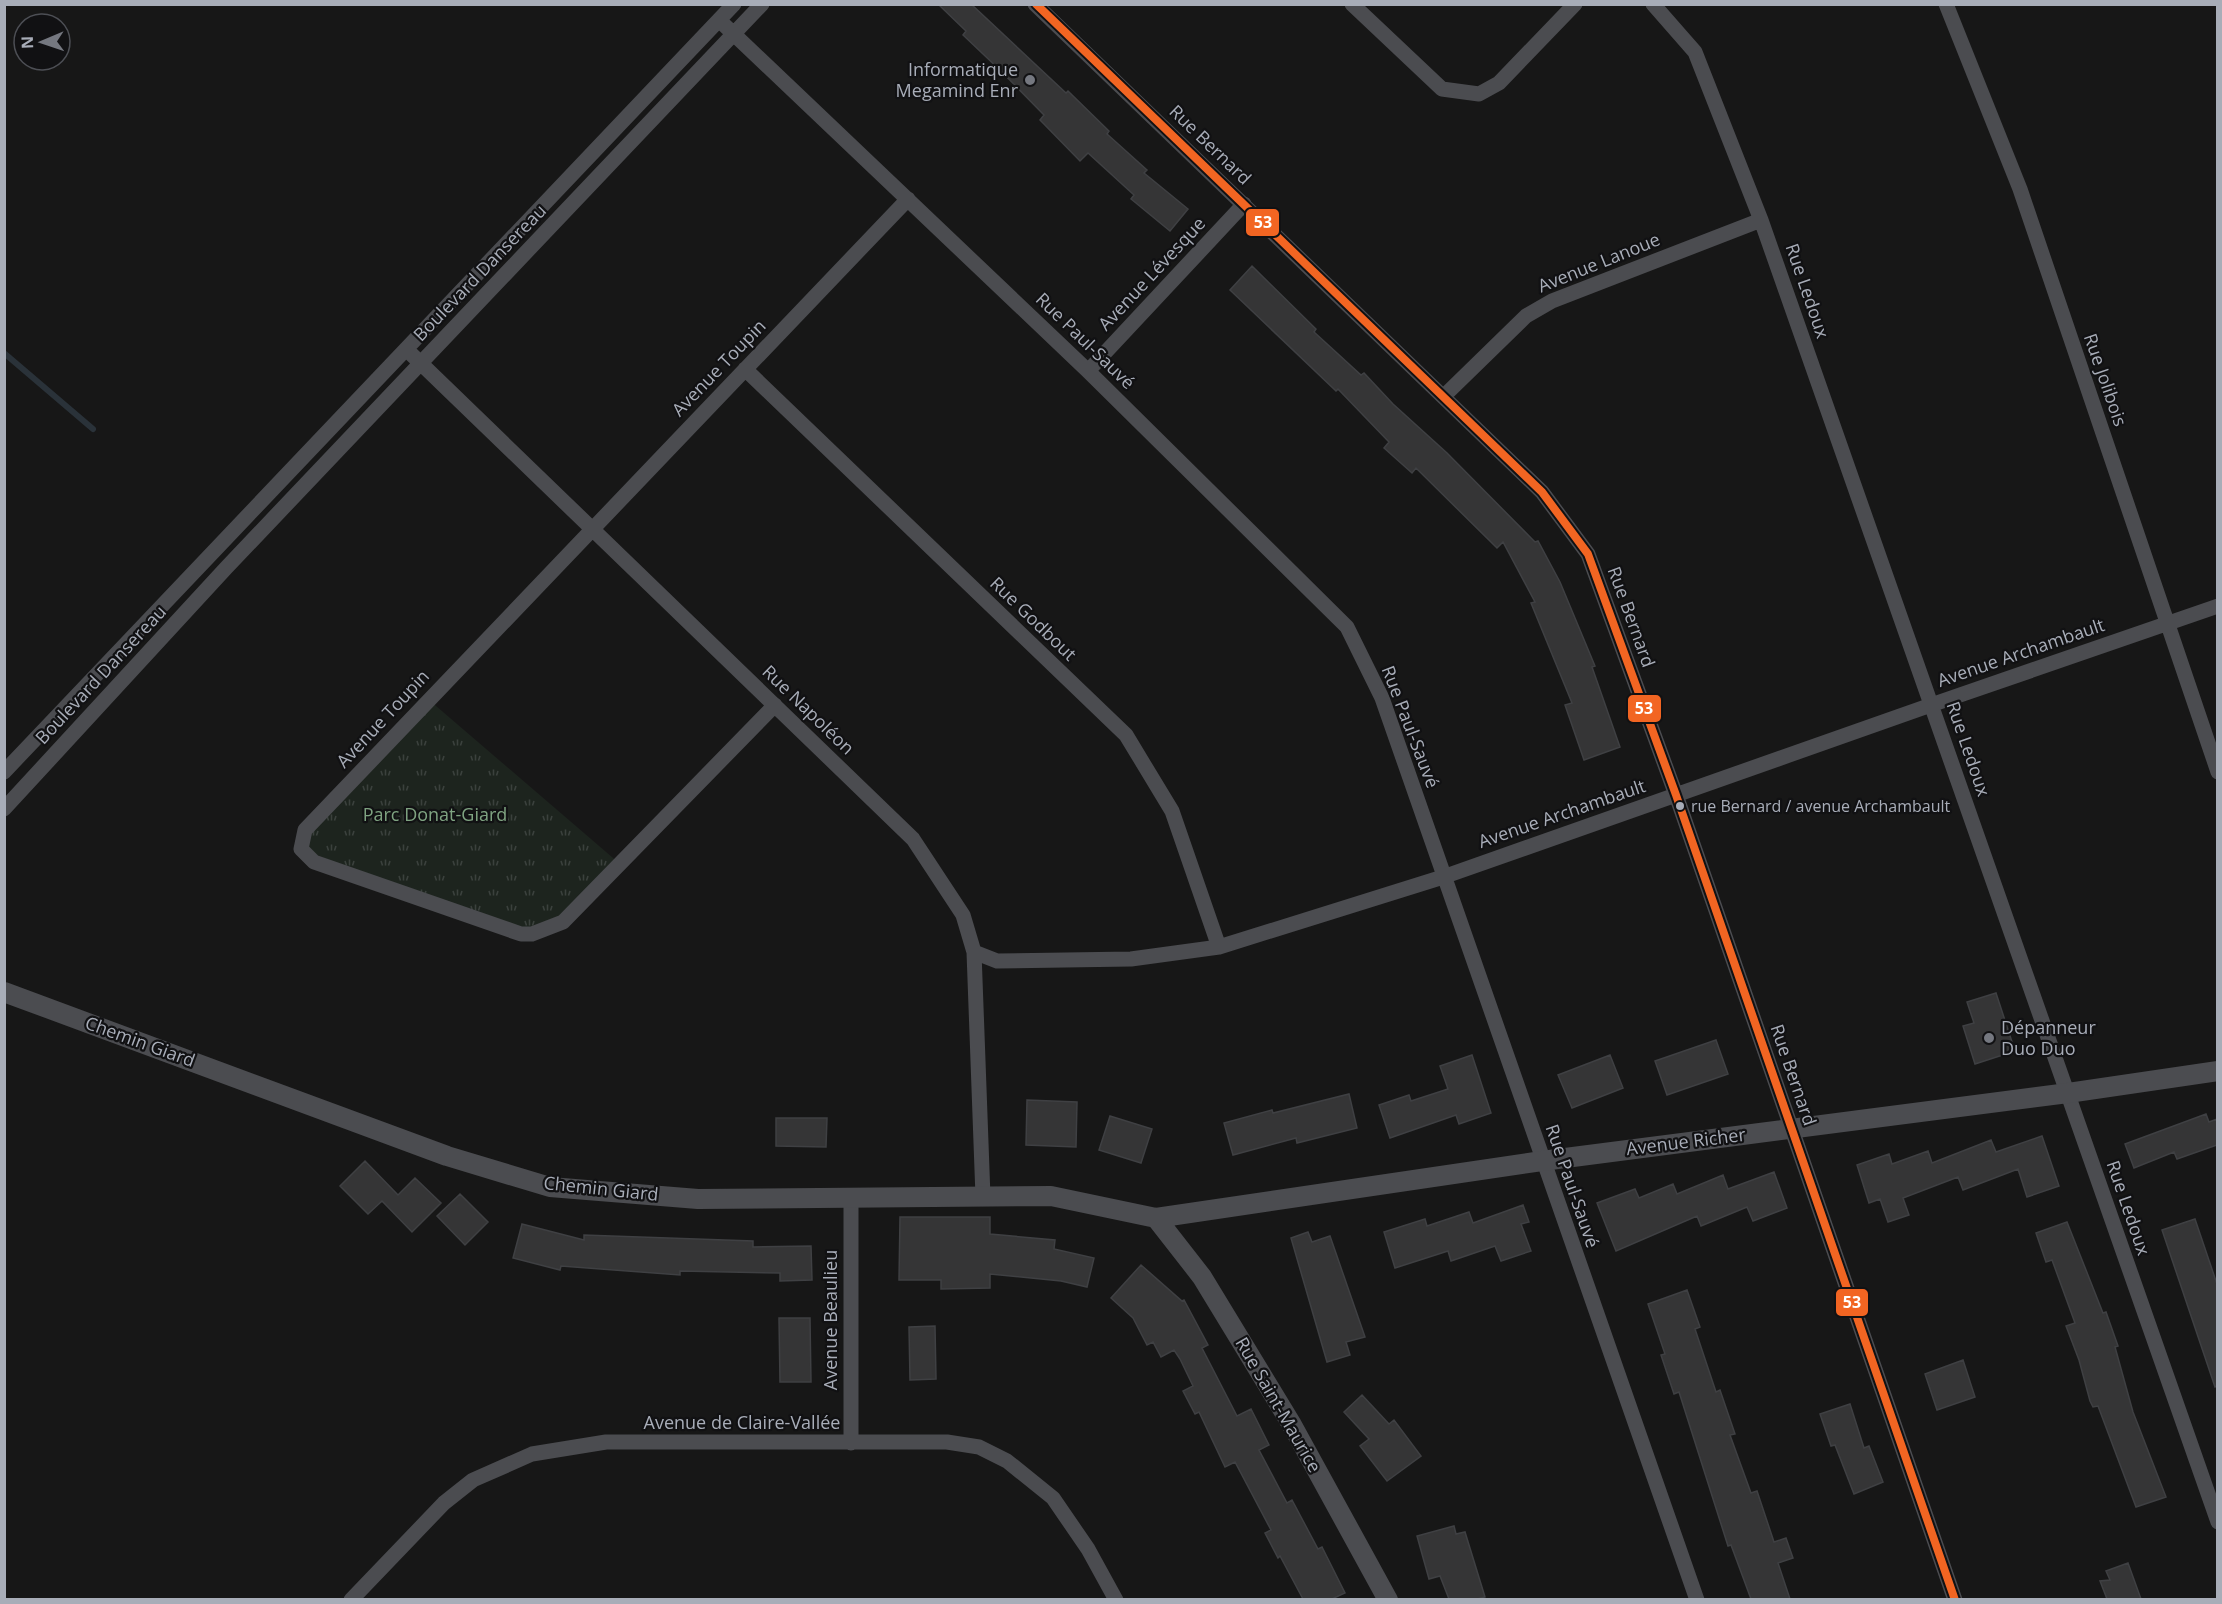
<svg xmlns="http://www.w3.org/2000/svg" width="2222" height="1604" viewBox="0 0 2222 1604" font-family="'Open Sans',sans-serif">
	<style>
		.park { fill: url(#park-tufts) }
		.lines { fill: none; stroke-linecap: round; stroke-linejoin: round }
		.stream { stroke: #2a3239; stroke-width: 6 }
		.building { fill: #353536; stroke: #3f4043; stroke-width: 1.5 }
		.minor { stroke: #4b4c50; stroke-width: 15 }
		.tertiary { stroke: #4b4c50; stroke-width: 20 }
		.bus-1-casing { stroke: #111113; stroke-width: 12 }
		.bus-1 { stroke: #f26522; stroke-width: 8 }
		.poi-dot { fill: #757880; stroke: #111113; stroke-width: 2 }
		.bus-dot { fill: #a8adb8; stroke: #111113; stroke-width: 2 }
		.labels { text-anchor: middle; stroke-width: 4.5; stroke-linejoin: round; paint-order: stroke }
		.bus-label { font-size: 16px; fill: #a8adb8; stroke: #111113; text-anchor: start }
		.poi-label { font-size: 18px; fill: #a8adb8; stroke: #111113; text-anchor: end }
		.street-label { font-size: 18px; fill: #a8adb8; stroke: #111113 }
		.park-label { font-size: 18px; fill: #7fa381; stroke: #111113 }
		.line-badge { stroke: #111113; stroke-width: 2 }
		.badge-label { font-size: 16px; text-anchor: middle; font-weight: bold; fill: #fff }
	</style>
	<defs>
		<pattern id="park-tufts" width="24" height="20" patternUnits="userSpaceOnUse" patternTransform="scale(1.5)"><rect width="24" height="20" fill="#1d241e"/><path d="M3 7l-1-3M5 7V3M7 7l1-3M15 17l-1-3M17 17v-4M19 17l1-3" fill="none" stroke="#3b413d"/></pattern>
	</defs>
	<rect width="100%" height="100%" fill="#171717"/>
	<!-- park -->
	<path class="park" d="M429,700L620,864L563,922L521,934L301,849L305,830Z"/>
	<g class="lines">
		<!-- stream -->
		<path class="stream" d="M4,353L93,429"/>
	</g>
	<!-- building -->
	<path class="building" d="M938,4H971L1066,93L1068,91L1109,131L1107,134L1147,170L1144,173L1188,209L1170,231L1131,199L1134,195L1088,153L1080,161L1040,120L1044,115L1003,73L963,35L966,31Z
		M1252,266L1316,329L1314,332L1361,375L1364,373L1393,404L1447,453L1535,542L1538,541L1560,582L1595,666L1592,667L1620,747L1584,760L1565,705L1572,703L1531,603L1535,602L1503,542L1497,548L1416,468L1412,473L1384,448L1389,442L1338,389L1336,391L1230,290Z
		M1996,993L2015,1051L1975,1064L1963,1026L1974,1023L1967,1002Z
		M1716,1040L1728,1074L1667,1095L1655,1061Z
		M1472,1055L1491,1113L1459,1124L1456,1115L1390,1138L1379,1105L1409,1095L1411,1101L1448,1089L1440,1066Z
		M1610,1055L1623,1088L1572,1108L1558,1075Z
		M1349,1094L1357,1128L1297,1143L1296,1138L1233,1155L1224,1123L1272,1110L1273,1113Z
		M1027,1100L1077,1102L1076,1147L1026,1145Z
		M2206,1114L2209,1122L2217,1119V1145L2177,1159L2174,1152L2134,1168L2125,1144Z
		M1110,1116L1152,1129L1141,1163L1099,1150Z
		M776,1118H827L826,1147L776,1146Z
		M2042,1136L2059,1186L2027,1197L2018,1169L1963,1190L1958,1177L1903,1198L1909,1215L1888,1222L1880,1199L1869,1203L1857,1165L1889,1154L1892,1164L1928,1151L1932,1163L1991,1140L1996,1152Z
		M365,1161L398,1195L415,1178L441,1203L412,1232L382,1201L368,1214L340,1186Z
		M1774,1172L1787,1208L1753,1221L1747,1207L1701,1226L1697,1216L1616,1251L1597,1203L1635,1189L1639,1198L1673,1184L1677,1194L1723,1175L1728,1189Z
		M460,1194L488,1222L465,1245L437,1216Z
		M1523,1205L1529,1222L1521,1224L1531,1251L1501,1261L1495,1246L1451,1261L1448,1251L1395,1268L1384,1232L1425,1219L1427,1226L1469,1212L1473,1223Z
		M900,1217H990V1234L1055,1240L1054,1249L1094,1258L1087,1287L1061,1281L990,1274V1288L941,1289V1280H899Z
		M2195,1219L2217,1284V1386L2215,1387L2162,1230Z
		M2067,1222L2103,1313L2106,1312L2118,1346L2115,1347L2133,1412L2166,1497L2136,1507L2098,1406L2093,1407L2090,1401L2079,1360L2066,1326L2075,1323L2052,1260L2046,1262L2036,1233Z
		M522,1224L584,1240V1235L753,1241V1247L811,1246L812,1280L780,1281V1273L680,1271V1275L561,1266L560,1270L513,1258Z
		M1308,1232L1312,1242L1330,1236L1365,1337L1346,1342L1350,1355L1327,1362L1291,1238Z
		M1141,1265L1182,1301L1184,1300L1208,1345L1202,1348L1237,1416L1251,1409L1269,1445L1259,1450L1287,1503L1292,1500L1318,1549L1322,1547L1345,1593L1332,1599H1303L1280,1556L1278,1558L1265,1533L1271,1530L1235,1462L1225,1467L1199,1412L1195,1414L1183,1391L1193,1386L1180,1359L1174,1350L1161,1357L1153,1342L1147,1345L1133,1318L1111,1298Z
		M1687,1290L1700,1327L1695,1329L1716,1392L1720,1390L1735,1434L1730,1435L1751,1493L1757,1491L1774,1542L1786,1538L1793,1558L1778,1563L1790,1599H1751L1731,1545L1728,1546L1679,1392L1674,1394L1661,1355L1665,1354L1648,1304Z
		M779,1318H810L811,1382H780Z
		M935,1326L936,1379L910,1380L909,1327Z
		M1963,1360L1975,1397L1937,1410L1925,1374Z
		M1362,1395L1389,1424L1394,1420L1421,1456L1387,1481L1360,1446L1369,1439L1344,1412Z
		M1850,1404L1864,1448L1869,1446L1883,1482L1854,1494L1835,1445L1831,1446L1820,1414Z
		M1454,1526L1456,1534L1465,1532L1485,1597L1477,1599H1449L1440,1576L1429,1579L1417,1536Z
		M2128,1563L2141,1599H2107L2100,1581L2110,1580L2106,1571Z"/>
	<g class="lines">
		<!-- minor -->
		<path class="minor" d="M1035,4L1542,492L1588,554L1676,795L1955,1600
			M1352,4L1442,89L1479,94L1499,83L1575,4
			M1653,4L1695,52L1761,220L2218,1522
			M1946,4L2020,189L2218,772
			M719,20L1088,371L1347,627L1382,698L1697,1600
			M406,349L913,839L963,915L974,952L983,1197
			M745,369L1126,735L1172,811L1219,947
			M1088,371L1244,204
			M1444,396L1526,316L1552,301L1761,220
			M775,705L563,922L532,934H521L314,862L301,849L305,830L908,199
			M4,772L734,4
			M4,809L226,568L762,4
			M974,952L997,961L1131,959L1219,947L1443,877L1931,705L2218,606
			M851,1443V1198
			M351,1600L444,1503L473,1480L532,1454L606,1442H947L979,1447L1007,1461L1053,1498L1088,1549L1116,1600"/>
		<!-- tertiary -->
		<path class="tertiary" d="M4,992L447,1156L550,1187L698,1199L1051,1196L1156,1218L1542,1161L2068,1093L2218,1071
			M1156,1218L1202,1277L1292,1425L1388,1600"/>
		<!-- bus-1 casing -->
		<g class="bus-1-casing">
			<path id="bus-1" d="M1036,4L1542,492L1588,554L1676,795L1955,1600"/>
		</g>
		<!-- bus-1 -->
		<use href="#bus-1" class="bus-1"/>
	</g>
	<!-- markers -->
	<g class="poi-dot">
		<circle cx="1030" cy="80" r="6"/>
		<circle cx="1989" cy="1038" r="6"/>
	</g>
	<circle class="bus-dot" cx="1680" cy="806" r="5"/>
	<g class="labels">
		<!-- bus labels -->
		<g class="bus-label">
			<text x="1691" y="812">rue Bernard / avenue Archambault</text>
		</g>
		<!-- poi labels -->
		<g class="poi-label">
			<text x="1018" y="76">Informatique<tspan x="1018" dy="21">Megamind Enr</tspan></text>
			<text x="2001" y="1034" text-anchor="start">Dépanneur<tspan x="2001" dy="21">Duo Duo</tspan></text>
		</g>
		<!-- street labels -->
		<g class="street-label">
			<text transform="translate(1210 145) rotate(44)" y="6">Rue Bernard</text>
			<text transform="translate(1599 263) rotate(-22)" y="6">Avenue Lanoue</text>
			<text transform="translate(480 273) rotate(-46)" y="6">Boulevard Dansereau</text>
			<text transform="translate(1152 274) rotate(-47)" y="6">Avenue Lévesque</text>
			<text transform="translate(1807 291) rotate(71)" y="6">Rue Ledoux</text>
			<text transform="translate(1085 341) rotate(44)" y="6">Rue Paul-Sauvé</text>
			<text transform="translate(719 368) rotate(-46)" y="6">Avenue Toupin</text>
			<text transform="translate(2105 380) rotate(71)" y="6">Rue Jolibois</text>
			<text transform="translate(1631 617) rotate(70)" y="6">Rue Bernard</text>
			<text transform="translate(1033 619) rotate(44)" y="6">Rue Godbout</text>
			<text transform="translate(2021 653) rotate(-19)" y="6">Avenue Archambault</text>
			<text transform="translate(101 675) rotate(-47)" y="6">Boulevard Dansereau</text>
			<text transform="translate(808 710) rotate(44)" y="6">Rue Napoléon</text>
			<text transform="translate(383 719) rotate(-47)" y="6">Avenue Toupin</text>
			<text transform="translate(1410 727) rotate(69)" y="6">Rue Paul-Sauvé</text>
			<text transform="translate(1968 749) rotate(71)" y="6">Rue Ledoux</text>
			<text transform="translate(1562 814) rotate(-19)" y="6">Avenue Archambault</text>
			<text transform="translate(140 1042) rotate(20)" y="6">Chemin Giard</text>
			<text transform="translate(1793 1075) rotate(71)" y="6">Rue Bernard</text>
			<text transform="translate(1686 1142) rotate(-7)" y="6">Avenue Richer</text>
			<text transform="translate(1572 1186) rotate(71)" y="6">Rue Paul-Sauvé</text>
			<text transform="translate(601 1189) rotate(6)" y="6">Chemin Giard</text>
			<text transform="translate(2128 1208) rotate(71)" y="6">Rue Ledoux</text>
			<text transform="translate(831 1320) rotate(-90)" y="6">Avenue Beaulieu</text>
			<text transform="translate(1278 1405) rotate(60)" y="6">Rue Saint-Maurice</text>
			<text x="742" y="1429">Avenue de Claire-Vallée</text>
		</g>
		<!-- park labels -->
		<g class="park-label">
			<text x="435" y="821">Parc Donat-Giard</text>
		</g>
	</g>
	<g class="line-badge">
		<rect x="1245" y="208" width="35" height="29" rx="6" fill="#f26522"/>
		<rect x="1627" y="694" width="35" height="29" rx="6" fill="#f26522"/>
		<rect x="1835" y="1288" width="34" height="29" rx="6" fill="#f26522"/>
	</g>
	<g class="badge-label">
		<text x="1263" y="228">53</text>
		<text x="1644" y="714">53</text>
		<text x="1852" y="1308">53</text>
	</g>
	<!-- border -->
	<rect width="2222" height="1604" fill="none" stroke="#a8adb8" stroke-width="12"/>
	<!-- north arrow -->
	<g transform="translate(42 42) rotate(268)"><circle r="28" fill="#111113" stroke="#4d4f55" stroke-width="1.5"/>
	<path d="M0-4.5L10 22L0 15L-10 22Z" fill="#757880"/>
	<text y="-9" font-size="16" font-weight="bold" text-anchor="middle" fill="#a8adb8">N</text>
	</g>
</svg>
